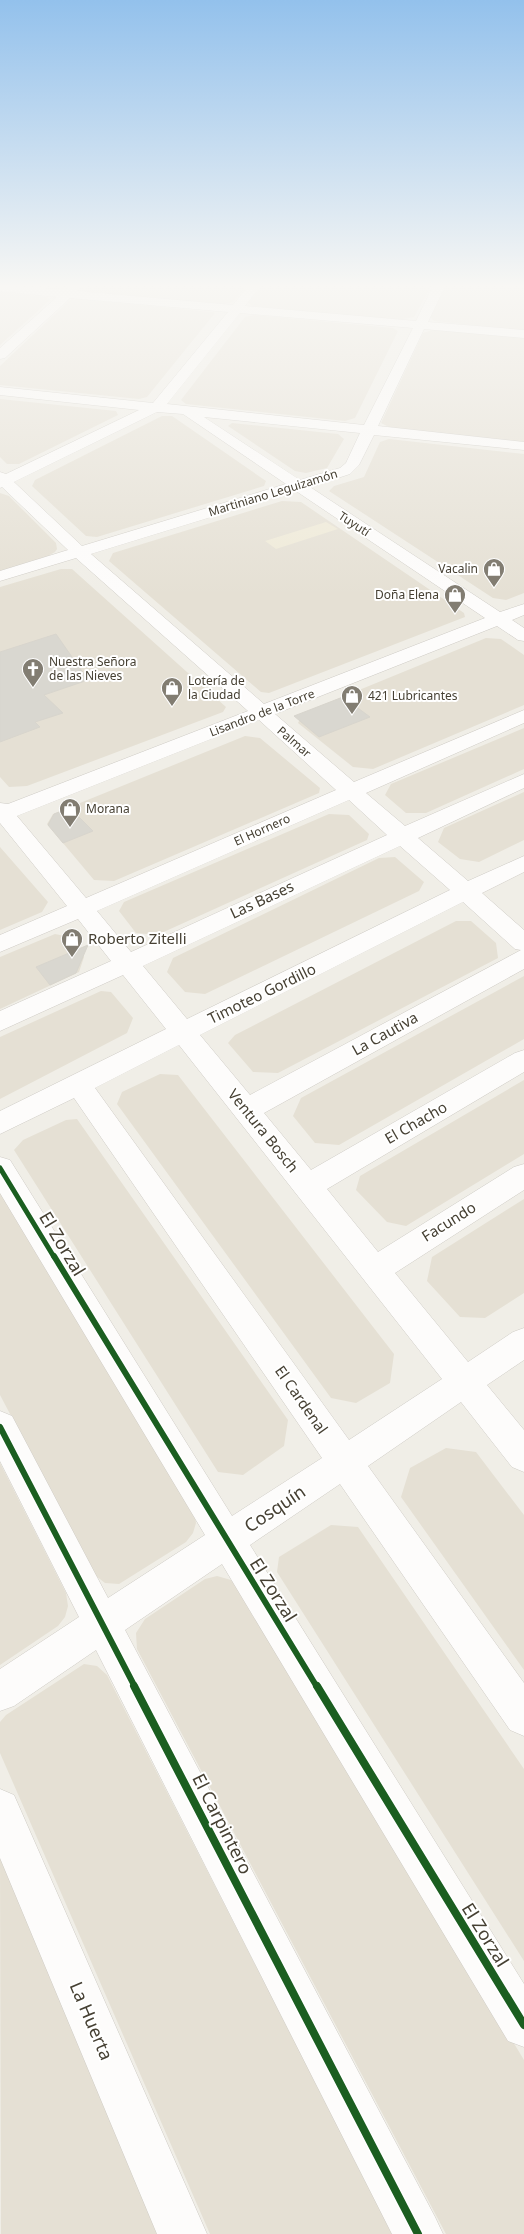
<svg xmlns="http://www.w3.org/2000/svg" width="524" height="2234" viewBox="0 0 524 2234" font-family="'Noto Sans',sans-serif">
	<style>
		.residential { fill: #e5e0d4 }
		.education { fill: #efead8 }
		.building { fill: #d9d7d0; stroke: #d8d5cd }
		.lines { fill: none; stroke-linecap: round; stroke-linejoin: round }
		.minor-casing { stroke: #cecbc5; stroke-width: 1 }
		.minor { fill: #fdfcfb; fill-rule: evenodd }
		.cycleway-far2-casing { stroke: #fff; stroke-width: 8 }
		.cycleway-far1-casing { stroke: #fff; stroke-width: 9 }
		.cycleway-casing { stroke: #fff; stroke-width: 11 }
		.cycleway-far2 { stroke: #1b5e20; stroke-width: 5 }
		.cycleway-far1 { stroke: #1b5e20; stroke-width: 6 }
		.cycleway { stroke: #1b5e20; stroke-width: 8 }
		.labels { text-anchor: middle; stroke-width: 4; stroke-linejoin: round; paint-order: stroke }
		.far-street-label { font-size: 12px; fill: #464033; stroke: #fff }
		.far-poi-label { font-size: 12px; fill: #464033; stroke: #fff; text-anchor: start }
		.street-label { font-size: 15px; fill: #464033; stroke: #fff }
		.poi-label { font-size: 15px; fill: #464033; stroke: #fff; text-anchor: start }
		.near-street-label { font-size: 18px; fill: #464033; stroke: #fff }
	</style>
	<rect width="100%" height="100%" fill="#f0eee7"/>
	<!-- residential -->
	<path class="residential" d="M0,284H73L67,288L54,290Z
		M84,284H249L233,302L220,305L82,292L79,288Z
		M263,284H432L414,317L396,320L252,306L248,302Z
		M447,284H524V331L434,321L430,317Z
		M0,292L46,297L50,300L0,345Z
		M78,299L212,312L215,313L147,397L139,399L0,385V366L70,300Z
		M254,315L393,328L398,331L355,418L345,421L186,404L181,400L245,317Z
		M436,329L524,337V443L395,430L381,423L423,333Z
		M0,399L116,411L118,415L19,464H7L0,457Z
		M162,416H172L266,481L264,486L97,537L86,536L32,486L35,480Z
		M232,423L338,434L344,439L327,468L306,473L295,471L228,426Z
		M389,439L524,454V593L506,600L493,598L329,491L334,486L364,477L380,442Z
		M0,493L9,496L56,543L57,549L55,552L48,556L0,571Z
		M282,501L301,502L464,613L465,617L269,693L261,692L109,561L113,553Z
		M61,569H72L226,707L223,712L27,786L9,787L0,777V587Z
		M486,638L501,639L524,655V705L373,769L353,767L298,723L303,713Z
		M524,728V769L426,813H406L385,795L391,784Z
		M245,736L260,738L320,788L319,793L114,881L94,880L47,824L53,814Z
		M524,792V840L479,862L460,859L438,842L444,828Z
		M329,814L349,815L369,834L367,840L157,935L136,933L119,911L124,902Z
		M0,847L48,902L42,912L0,930Z
		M395,857L424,882L419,891L205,994L185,992L167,972L173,958L379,858Z
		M456,921H471L496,943L498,958L278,1073L253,1072L228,1043L235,1035Z
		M55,934L70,937L84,957L79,972L0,1009V957Z
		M524,976V1039L339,1145L315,1143L293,1116L301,1098Z
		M101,991L111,992L133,1018L127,1033L0,1099V1037Z
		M160,1074L178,1075L394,1354L390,1383L356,1403L331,1398L117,1104L122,1092Z
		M524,1080V1154L406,1226L387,1222L356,1190L360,1176Z
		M77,1119L288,1420L284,1446L243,1475L218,1472L14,1150L23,1140L66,1120Z
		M0,1193L194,1512L196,1523L193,1533L186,1542L119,1584L105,1583L96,1576L0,1395Z
		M524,1199V1293L485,1318L460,1317L427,1281L432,1257Z
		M446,1448L476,1452L524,1515V1670L401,1497L410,1468Z
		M0,1463L66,1593L68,1606L65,1617L58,1626L0,1665Z
		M331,1525L358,1527L524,1769V1961L277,1572L279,1557Z
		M217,1576L231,1580L237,1585L524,2060V2234H446L137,1649L136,1633L145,1619L205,1579Z
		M84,1664L97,1666L107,1675L393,2234H210L0,1753V1722L6,1715Z
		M0,1857L158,2234H1Z"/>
	<!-- education -->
	<path class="education" d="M326,522L338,529L276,549L265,541Z"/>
	<!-- building -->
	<path class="building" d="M56,634L88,680L44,695L63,713L35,722L40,727L0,742V652Z
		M343,697L370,717L319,737L294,716Z
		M70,808L93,831L63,843L48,825L54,814Z
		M88,945L76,973L50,985L36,967Z"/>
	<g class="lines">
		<!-- minor casing -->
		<g class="minor-casing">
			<path id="minor" d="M72,284H80L82,286L77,291L233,305L250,284H262L245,306L416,321L434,284H446L428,322L524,330V338L424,329L378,426L524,442V450L374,435L359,465L350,474L310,487L500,612L524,604V615L512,620L524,628V641L518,640L497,626L275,714L354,782L524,710V723L366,793L405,826L524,774V788L418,838L468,881L524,856V872L482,893L524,930V969L264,1113L311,1170L515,1053L524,1050V1072L327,1189L378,1252L514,1167L524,1164V1190L395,1273L468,1362L513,1332L524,1328V1360L487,1385L524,1430V1472L512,1467L461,1402L368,1466L524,1683V1736L510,1730L340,1484L250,1545L524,1984V2047L508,2041L222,1564L125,1630L435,2217L443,2234H392L96,1650L14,1706L0,1711V1669L79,1617L0,1461V1411L12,1416L108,1598L205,1535L0,1193V1157L10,1160L232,1516L322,1458L74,1098L0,1134V1111L166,1029L123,975L0,1031V1011L111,961L78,919L0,952V935L67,906L0,823V803L8,804L248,711L76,558L0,581V571L68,550L2,487L0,488V472L6,474L139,410L0,395V387L153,403L228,312L70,298L5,358L0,359V348L57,297L0,291V285L65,290ZM240,313L413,328L364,425L167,404ZM157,412L183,414L286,484L82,546L14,482ZM204,417L360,433L346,463L340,468L300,480ZM296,491L485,618L264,704L91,554ZM259,720L336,790L86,898L17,816ZM349,800L387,835L131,952L97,911ZM400,846L450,890L187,1019L143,966ZM463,902L515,949L521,950L250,1095L200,1035ZM179,1045L442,1379L349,1440L95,1088Z
				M0,1789L14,1795L207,2234H157L0,1858Z"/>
		</g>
		<!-- minor -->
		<use href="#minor" class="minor"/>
		<!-- cycleway-far2 casing -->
		<g class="cycleway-far2-casing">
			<path id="cycleway-far2" d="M0,1168L54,1257"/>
		</g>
		<!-- cycleway-far1 casing -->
		<g class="cycleway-far1-casing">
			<path id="cycleway-far1" d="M54,1256L317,1687
				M0,1427L135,1687"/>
		</g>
		<!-- cycleway casing -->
		<g class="cycleway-casing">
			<path id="cycleway" d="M134,1686L418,2234
				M317,1686L524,2025"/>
		</g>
		<!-- cycleway-far2 -->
		<use href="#cycleway-far2" class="cycleway-far2"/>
		<!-- cycleway-far1 -->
		<use href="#cycleway-far1" class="cycleway-far1"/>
		<!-- cycleway -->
		<use href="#cycleway" class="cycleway"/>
	</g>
	<!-- sky -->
	<linearGradient id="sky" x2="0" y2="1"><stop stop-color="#93c1ec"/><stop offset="0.48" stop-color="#f8f7f4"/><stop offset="1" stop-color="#f8f7f4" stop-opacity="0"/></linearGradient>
	<rect width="524" height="596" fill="url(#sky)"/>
	<!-- icons -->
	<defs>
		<g id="shop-pin" transform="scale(1.125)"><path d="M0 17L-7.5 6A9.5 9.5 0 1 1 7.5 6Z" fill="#827d72" stroke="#fff"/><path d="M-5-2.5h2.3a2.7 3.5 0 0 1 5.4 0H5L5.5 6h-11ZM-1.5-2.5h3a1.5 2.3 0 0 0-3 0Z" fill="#fff"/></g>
		<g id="church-pin" transform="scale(1.125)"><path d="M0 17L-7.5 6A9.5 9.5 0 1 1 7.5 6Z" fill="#827d72" stroke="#fff"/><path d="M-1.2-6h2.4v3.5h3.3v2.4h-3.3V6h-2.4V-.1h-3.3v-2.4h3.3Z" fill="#fff"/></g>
	</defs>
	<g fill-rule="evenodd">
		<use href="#shop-pin" x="494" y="569"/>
		<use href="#shop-pin" x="455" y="595"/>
		<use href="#church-pin" x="33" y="669"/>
		<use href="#shop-pin" x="172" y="688"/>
		<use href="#shop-pin" x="352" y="696"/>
		<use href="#shop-pin" x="70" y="809"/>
		<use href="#shop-pin" x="72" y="939"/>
	</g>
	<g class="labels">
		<!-- far-street labels -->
		<g class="far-street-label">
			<text transform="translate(273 493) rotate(-17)" y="4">Martiniano Leguizamón</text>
			<text transform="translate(354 524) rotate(33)" y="4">Tuyutí</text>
			<text transform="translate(262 713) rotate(-21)" y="4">Lisandro de la Torre</text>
			<text transform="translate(294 742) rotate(41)" y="4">Palmar</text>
			<text transform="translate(262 830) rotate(-24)" y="4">El Hornero</text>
		</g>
		<!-- far-poi labels -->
		<g class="far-poi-label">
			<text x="478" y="573" text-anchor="end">Vacalin</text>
			<text x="439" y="599" text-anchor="end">Doña Elena</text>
			<text x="49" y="666">Nuestra Señora<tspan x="49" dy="14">de las Nieves</tspan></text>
			<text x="188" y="685">Lotería de<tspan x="188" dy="14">la Ciudad</tspan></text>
			<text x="368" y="700">421 Lubricantes</text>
			<text x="86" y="813">Morana</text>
		</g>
		<!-- street labels -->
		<g class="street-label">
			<text transform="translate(262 900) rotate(-25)" y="5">Las Bases</text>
			<text transform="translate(262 994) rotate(-26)" y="5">Timoteo Gordillo</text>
			<text transform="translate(385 1034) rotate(-29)" y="5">La Cautiva</text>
			<text transform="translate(416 1123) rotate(-30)" y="5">El Chacho</text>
			<text transform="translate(263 1131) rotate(51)" y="5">Ventura Bosch</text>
			<text transform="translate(449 1222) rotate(-32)" y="5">Facundo</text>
			<text transform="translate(301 1400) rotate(55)" y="5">El Cardenal</text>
		</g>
		<!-- poi labels -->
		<g class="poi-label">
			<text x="88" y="944">Roberto Zitelli</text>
		</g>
		<!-- near-street labels -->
		<g class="near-street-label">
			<text transform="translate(62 1244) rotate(59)" y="6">El Zorzal</text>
			<text transform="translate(275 1509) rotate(-34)" y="6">Cosquín</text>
			<text transform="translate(273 1590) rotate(58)" y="6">El Zorzal</text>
			<text transform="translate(222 1824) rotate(63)" y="6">El Carpintero</text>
			<text transform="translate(485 1935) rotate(58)" y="6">El Zorzal</text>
			<text transform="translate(91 2021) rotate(67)" y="6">La Huerta</text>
		</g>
	</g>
</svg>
